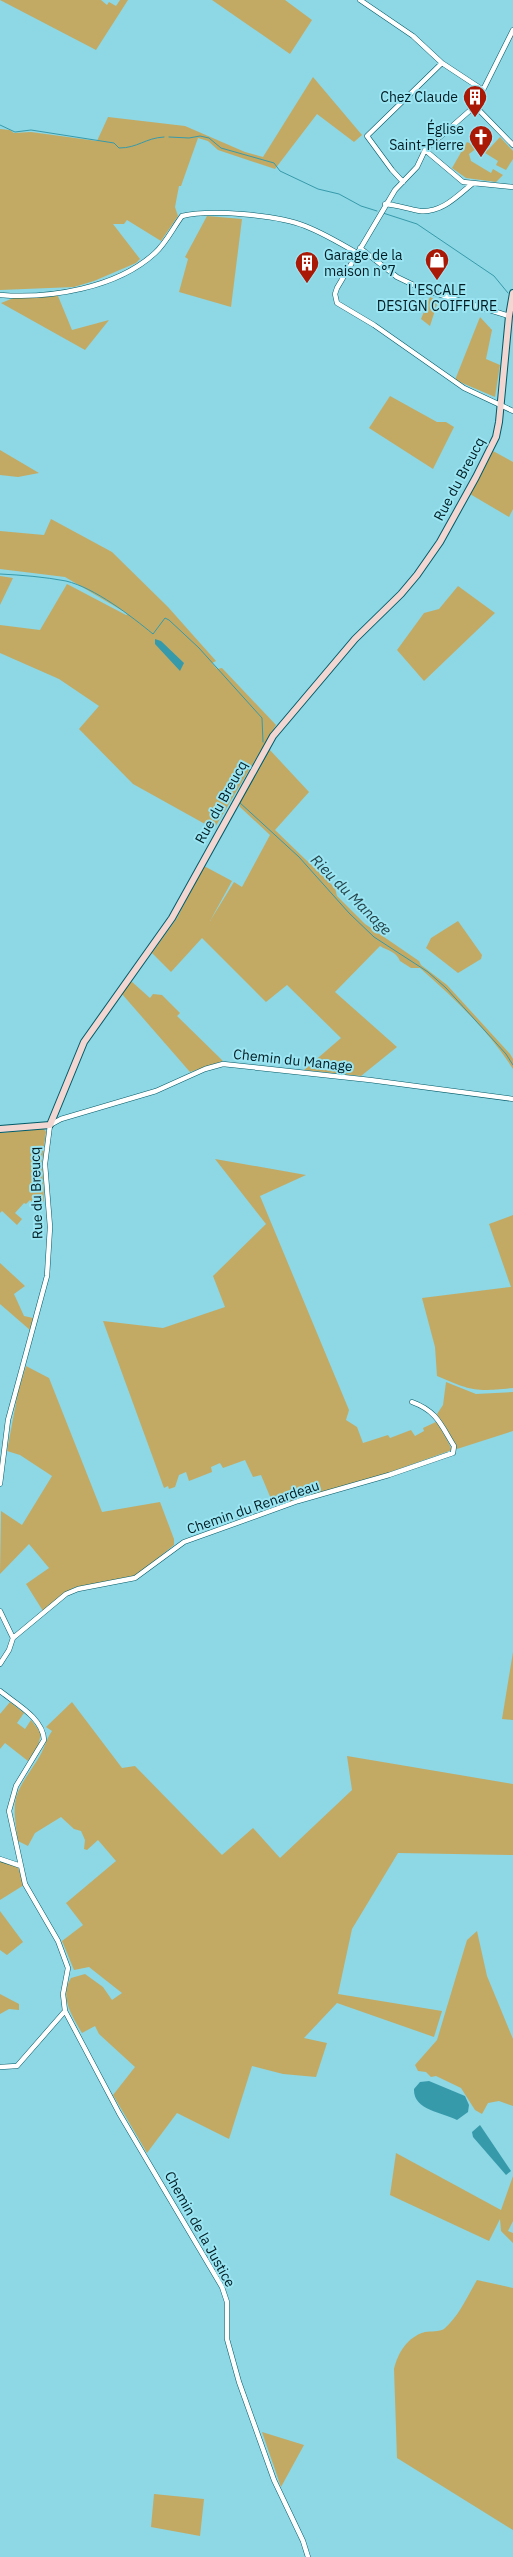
<svg xmlns="http://www.w3.org/2000/svg" width="513" height="2557" viewBox="0 0 513 2557" font-family="'IBM Plex Sans',sans-serif">
	<style>
		.green { fill: #c2aa64 }
		.water { fill: #369aaa }
		.lines { fill: none; stroke-linecap: round; stroke-linejoin: round }
		.stream { stroke: #369aaa; stroke-width: 1 }
		.street-casing { stroke: #005a67; stroke-width: 5.5 }
		.secondary-casing { stroke: #005a67; stroke-width: 8 }
		.street { stroke: #fff; stroke-width: 4.5 }
		.secondary { stroke: #f1d6d1; stroke-width: 6 }
		.labels { text-anchor: middle; stroke-width: 4; stroke-linejoin: round; paint-order: stroke }
		.poi-label { font-size: 14px; fill: #001c22; stroke: #9be5f3; text-anchor: end }
		.street-label { font-size: 14px; fill: #001c22; stroke: #9be5f3 }
		.water-label { font-size: 15px; font-style: italic; fill: #264449; stroke: #9be5f3 }
	</style>
	<rect width="100%" height="100%" fill="#8ed7e5"/>
	<!-- green -->
	<path class="green" d="M0,0H101L107,5L109,2L116,6L120,0H128L96,50Z
		M212,0H285L312,20L290,54Z
		M313,77L362,135L354,142L317,114L275,169L218,150L208,141L198,138L181,186H179L175,207L178,216L161,241L127,220L124,224H113L140,259L136,263L94,281L74,287L0,290V129L10,130L14,133L31,132L97,141L108,117L185,126L245,152L263,157Z
		M500,137L513,151V159L506,170L496,165L498,161L477,148L469,154L471,161L491,173L493,169L503,175L496,182L466,178L452,168L467,142L488,150Z
		M207,216L242,219L231,307L179,292L188,259L185,257Z
		M58,296L72,330L109,320L85,350L1,303L16,297Z
		M430,297L438,301L430,326L421,319Z
		M480,317L492,330L486,359L500,365L495,397L455,380Z
		M390,396L437,422H446L454,427L433,469L369,428Z
		M0,450L39,473L18,477L0,475Z
		M493,451L513,462V509L509,517L470,494Z
		M51,519L112,552L168,607L216,661L212,663L217,669L222,668L276,725L214,829L133,784L79,729L99,706L59,679L0,653V625L40,630L67,584L126,615L128,614L65,577L0,569V531L44,535Z
		M0,576L13,578L0,605Z
		M458,586L495,613L424,681L397,650L424,613L439,609Z
		M269,749L309,792L275,830L335,888L337,896L365,924L419,961L421,965L447,985L510,1054L513,1059V1069C489,1031 454,998 420,968H411L400,961C396,951 388,951 380,946L335,992L397,1047L361,1076L304,1070L341,1038L287,985L266,1002L202,938L171,972L152,953L177,918L204,866L232,881L210,921L234,882L242,887L270,835L240,807L238,801Z
		M458,921L482,955L481,959L458,973L426,948L431,938Z
		M131,981L150,998L153,994L162,995L180,1013L177,1016L223,1061L190,1072L122,994Z
		M44,1129L46,1132L42,1161L44,1201L36,1206L30,1200L26,1204L24,1203L15,1213L22,1219L17,1225L2,1211L0,1213V1133Z
		M215,1159L306,1175L260,1196L349,1410L346,1420L357,1427L363,1443L388,1435L390,1438L411,1430L415,1436L424,1431L423,1428L438,1421L452,1450L376,1477L274,1506L261,1475L253,1477L245,1460L223,1468L220,1463L211,1467L212,1472L189,1481L186,1472L179,1475L175,1487L169,1489L168,1486L164,1488L103,1321L163,1328L225,1307L213,1276L266,1224Z
		M513,1215V1388C475,1392 472,1391 437,1376L435,1347L422,1298L511,1287L489,1224Z
		M0,1263L25,1286L14,1294L24,1316L33,1318L30,1330L0,1304Z
		M26,1366L49,1378L102,1512L160,1502L174,1539V1545L137,1575L73,1588L43,1611L26,1584L49,1568L29,1544L0,1574L1,1511L22,1525L52,1476L20,1455L7,1451L18,1392Z
		M446,1382L476,1394L513,1392V1431L457,1449L437,1414L443,1405Z
		M513,1652V1720L502,1719Z
		M10,1702L24,1713L17,1723L25,1729L31,1720L41,1733L38,1747L28,1761L5,1743L0,1749V1714Z
		M72,1702L122,1768L135,1766L222,1855L253,1828L280,1858L352,1790L347,1756L513,1784V1855L398,1853L352,1929L338,1994L442,2011L434,2037L337,2003L304,2038L327,2043L316,2077L283,2074L252,2066L229,2139L177,2113L147,2153L113,2095L135,2067L99,2034L95,2026L82,2033C72,2016 59,1997 71,1978L85,1974L103,1987L112,2000L122,1993L89,1967L74,1970L62,1941L83,1925L66,1903L116,1861L98,1840L87,1850L84,1849L85,1840L81,1831L74,1829L61,1817L35,1833L28,1846L18,1841C11,1795 14,1796 38,1759C44,1750 46,1739 52,1731L46,1727Z
		M0,1861L18,1867L24,1885L0,1900Z
		M0,1911L23,1942L7,1955L0,1950Z
		M477,1931L487,1976L513,2039V2106L499,2101L488,2103L482,2114L475,2110L461,2088L436,2076L431,2077L426,2072L418,2071L415,2065L437,2040L467,1940Z
		M0,1994L19,2004V2010L9,2009L0,2014Z
		M396,2153L501,2210L513,2176V2221L508,2231L513,2233V2243L501,2231L500,2219L489,2241L390,2195Z
		M477,2280L513,2288V2530L397,2458L394,2369C398,2353 407,2337 425,2332C431,2331 439,2332 444,2329C459,2316 467,2297 477,2280Z
		M262,2432L304,2445L281,2487Z
		M154,2494L204,2499L200,2536L151,2527Z"/>
	<!-- water -->
	<path class="water" d="M155,639L161,641L184,663L180,671L155,644Z
		M429,2081L465,2096L469,2105L468,2112L457,2120C441,2112 413,2110 414,2089L420,2082Z
		M480,2125L511,2171L506,2175L473,2137L472,2132Z"/>
	<g class="lines">
		<!-- stream -->
		<path class="stream" d="M0,125L15,132L31,130L114,143L119,148C138,148 145,138 164,137
			M169,137L189,138L200,136L209,138L221,148L274,163L280,171L318,189L339,194L361,206L377,211
			M383,213L417,224L494,276L508,293
			M0,574C21,575 45,577 66,581C95,588 131,616 153,634L165,618L169,620L199,648L262,718L263,742
			M248,788L270,749
			M239,802L299,857L349,913L374,937L428,972L446,988L506,1054L513,1065"/>
		<!-- street casing -->
		<g class="street-casing">
			<path id="street" d="M360,0L413,36L442,63L483,90
				M513,30L475,106L425,150L417,167L395,190L337,288L335,294L337,303L374,325L464,388L513,411
				M475,106L513,145
				M425,150L463,182L513,187
				M403,182L392,170L367,136L442,63
				M385,204C397,205 408,209 420,211C442,213 457,196 472,184
				M360,248L397,277L422,289L509,316
				M0,295C50,299 117,288 155,253C166,243 173,228 182,216C210,209 278,215 305,226C323,233 340,243 357,253
				M0,1484L8,1420L47,1276L50,1227L45,1164L50,1125L61,1119L156,1091L205,1069L223,1064L370,1080L513,1099
				M0,1611L13,1638L9,1650L0,1664
				M13,1638L66,1594L78,1589L135,1578L184,1542L298,1501L389,1475L453,1453L454,1446C441,1425 437,1411 412,1402
				M0,1691C16,1704 43,1718 44,1740L16,1786L9,1811L25,1884L58,1941L68,1968L63,1994L65,2011L119,2113L222,2287L227,2302V2339L239,2382L274,2480L303,2541L308,2557
				M0,1859L21,1866
				M0,2067L17,2066L65,2011"/>
		</g>
		<!-- secondary casing -->
		<g class="secondary-casing">
			<path id="secondary" d="M0,1129L50,1125L84,1042L172,918L273,736L355,639L401,594L417,575L440,542L476,477L496,437L499,422L509,316L513,293"/>
		</g>
		<!-- street -->
		<use href="#street" class="street"/>
		<!-- secondary -->
		<use href="#secondary" class="secondary"/>
	</g>
	<!-- icons -->
	<defs>
		<g id="building-pin" transform="scale(1.25)"><path d="M0 17L-7.5 6A9.5 9.5 0 1 1 7.5 6Z" fill="#aa1906" stroke="#9be5f3"/><path d="M-4-6H4V6H1V3H-1V6H-4ZM-2.5-4.3h1.7v1.8h-1.7ZM.8-4.3h1.7v1.8H.8ZM-2.5-1h1.7V.8h-1.7ZM.8-1h1.7V.8H.8Z" fill="#fff"/></g>
		<g id="church-pin" transform="scale(1.25)"><path d="M0 17L-7.5 6A9.5 9.5 0 1 1 7.5 6Z" fill="#aa1906" stroke="#9be5f3"/><path d="M-1.2-6h2.4v3.5h3.3v2.4h-3.3V6h-2.4V-.1h-3.3v-2.4h3.3Z" fill="#fff"/></g>
		<g id="shop-pin" transform="scale(1.25)"><path d="M0 17L-7.5 6A9.5 9.5 0 1 1 7.5 6Z" fill="#aa1906" stroke="#9be5f3"/><path d="M-5-2.5h2.3a2.7 3.5 0 0 1 5.4 0H5L5.5 6h-11ZM-1.5-2.5h3a1.5 2.3 0 0 0-3 0Z" fill="#fff"/></g>
	</defs>
	<g fill-rule="evenodd">
		<use href="#building-pin" x="475" y="97"/>
		<use href="#church-pin" x="481" y="137"/>
		<use href="#shop-pin" x="437" y="260"/>
		<use href="#building-pin" x="307" y="263"/>
	</g>
	<g class="labels">
		<!-- poi labels -->
		<g class="poi-label">
			<text x="458" y="102">Chez Claude</text>
			<text x="464" y="134">Église<tspan x="464" dy="16">Saint-Pierre</tspan></text>
			<text x="324" y="260" text-anchor="start">Garage de la<tspan x="324" dy="16">maison n°7</tspan></text>
			<text x="437" y="295" text-anchor="middle">L'ESCALE<tspan x="437" dy="16">DESIGN COIFFURE</tspan></text>
		</g>
		<!-- street labels -->
		<g class="street-label">
			<text transform="translate(459 479) rotate(-62)" y="5">Rue du Breucq</text>
			<text transform="translate(221 802) rotate(-61)" y="5">Rue du Breucq</text>
			<text transform="translate(293 1060) rotate(6)" y="5">Chemin du Manage</text>
			<text transform="translate(36 1193) rotate(-92)" y="5">Rue du Breucq</text>
			<text transform="translate(253 1507) rotate(-19)" y="5">Chemin du Renardeau</text>
			<text transform="translate(200 2229) rotate(61)" y="5">Chemin de la Justice</text>
		</g>
		<!-- water labels -->
		<g class="water-label">
			<text transform="translate(351 895) rotate(45)" y="5">Rieu du Manage</text>
		</g>
	</g>
</svg>
